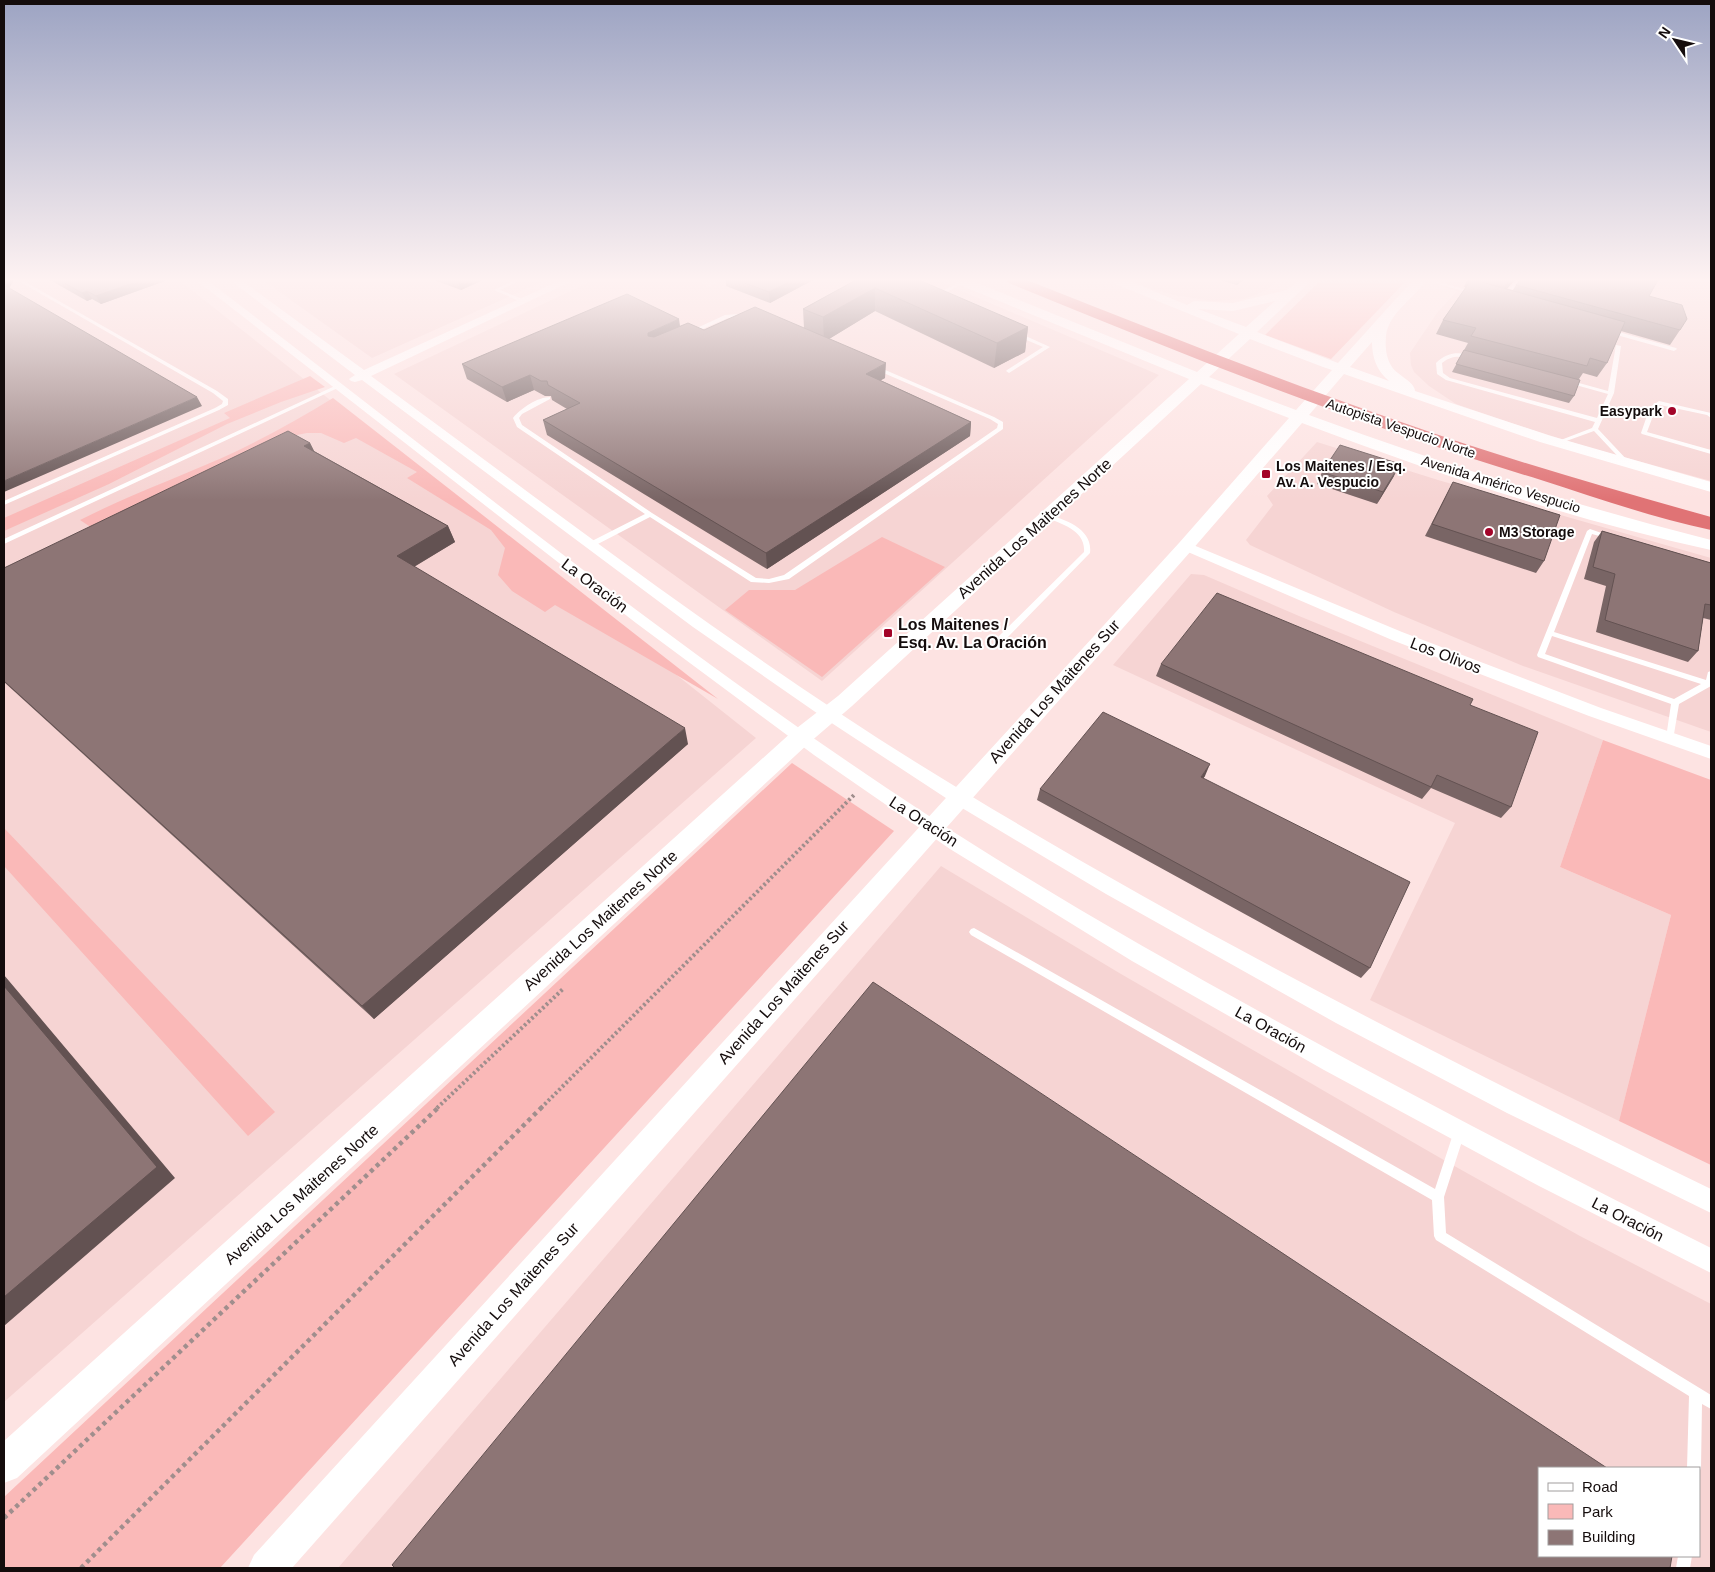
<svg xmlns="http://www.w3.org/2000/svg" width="1715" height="1572" viewBox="0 0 1715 1572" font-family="Arial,sans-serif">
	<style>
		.built { fill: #f6d4d3; fill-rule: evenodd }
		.green { fill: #fab9b8 }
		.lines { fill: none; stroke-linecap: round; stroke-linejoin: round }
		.path-far1 { stroke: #a08e8d; stroke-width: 4; stroke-dasharray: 2.5 2.5; stroke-linecap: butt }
		.path { stroke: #a08e8d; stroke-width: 4.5; stroke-dasharray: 4 4; stroke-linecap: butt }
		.service { fill: #fff; fill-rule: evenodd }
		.minor { fill: #fff; fill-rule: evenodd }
		.tertiary { fill: #fff; fill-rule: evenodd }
		.motorway { fill: #e07375; fill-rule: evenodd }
		.wall { fill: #796565 }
		.shaded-wall { fill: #635252 }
		.building { fill: #8d7575; stroke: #635252 }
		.poi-dot { fill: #a30429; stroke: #fff; stroke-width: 2 }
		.labels { text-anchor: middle; stroke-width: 4; stroke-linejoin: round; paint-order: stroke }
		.far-poi-label { font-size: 14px; font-weight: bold; fill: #140c0c; stroke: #fff; text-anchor: start }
		.far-street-label { font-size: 14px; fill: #140c0c; stroke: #fff }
		.street-label { font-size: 16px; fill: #140c0c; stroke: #fff }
		.poi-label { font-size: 16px; font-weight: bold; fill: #140c0c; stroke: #fff; text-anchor: start }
	</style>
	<rect width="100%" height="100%" fill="#fde3e2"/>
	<!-- built -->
	<path class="built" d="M4,280H179L756,738L4,1402Z
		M263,280H546L372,358Z
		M594,280H693L709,287L723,280H936L1159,375L822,681L394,374Z
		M1132,280H1278L1265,291L1244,299L1212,301L1174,295L1146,287Z
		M1449,280H1711V481L1587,447L1514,424L1456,404L1429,386L1414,372L1411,365L1410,353L1437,313L1457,291L1443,287Z
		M1317,442L1438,480L1711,558V732L1523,666L1394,612L1250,545L1246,540L1273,505L1267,496Z
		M1191,574L1204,575L1299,616L1603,740L1560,867L1671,915L1619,1121L1370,1000L1455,823L1113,665Z
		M941,866L1121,974L1449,1163L1580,1236L1711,1304V1568H338ZM1539,1468H1699V1556H1539Z"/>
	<!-- green -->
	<path class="green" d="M1321,280H1407L1331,359L1265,335Z
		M310,376L325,387L281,402L227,424L109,484L4,531V518L230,418L224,413Z
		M333,398L718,699L555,605L545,612L512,591L498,575L505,548L491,530L407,478L417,472L356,438L344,443L321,433H307L277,439L92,528L80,520C131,494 185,475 237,451C270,435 302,417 333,398Z
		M882,537L945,567L822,677L725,610L749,590H795Z
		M1603,740L1711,780V1165L1619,1121L1671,915L1560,867Z
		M792,763L894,831L220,1568H4V1497Z
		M4,828L275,1112L248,1136L4,866Z"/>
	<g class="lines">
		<!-- path-far1 -->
		<path class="path-far1" d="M437,1108L563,989
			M541,1108L855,794"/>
		<!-- path -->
		<path class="path" d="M4,1518L439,1107
			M81,1568L542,1107"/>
		<!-- service -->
		<path class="service" d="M17,280H22L217,391L228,399V405L219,410L4,505V501L215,408L222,404L223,401L213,393Z
			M515,280H521L500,290L525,300V302H521L494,290Z
			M1425,280H1432L1478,293L1473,294Z
			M1517,280H1521L1505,300H1501V298Z
			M962,281L966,282L937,297L932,296Z
			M752,313L755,315L754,316L728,318L691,334L686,333L725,315Z
			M1608,329L1676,348L1677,349L1674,351L1606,332V330Z
			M1015,333H1019L1050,347L1009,373L1006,371L1007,370L1043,347L1015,335Z
			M1616,345L1621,346L1614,393L1598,429L1629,462L1630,463L1627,465L1625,464L1594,431L1558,444L1553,443L1592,428L1595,422L1446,380L1437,374L1436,363C1448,351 1460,352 1475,356V358L1473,359C1460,356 1452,355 1442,363L1443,373L1450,378L1597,418L1608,394L1565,382L1568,380L1608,391Z
			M872,366H876L994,417L1003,422V429L789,579L769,583L751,582L650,517L594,546H590V542L645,514L517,427L513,418C521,408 538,397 550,397V399L522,414L519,418L522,425L652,513L756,578L769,579L784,575L997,428L998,424L990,419L872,368Z
			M337,385L342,386L4,544V539Z
			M1659,401L1711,413V418L1707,415L1660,405L1656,408L1647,432L1711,450V454L1642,434L1641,433L1650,407Z
			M1047,514C1066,520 1093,529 1090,553L1005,640H999L998,638L999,636L1084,552C1086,530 1061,524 1045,517L1044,516Z
			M1590,529L1613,537L1610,539L1592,534L1554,632L1706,680L1708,672L1711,671V686L1679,704L1673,740H1667L1666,738L1671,704L1538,657L1537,655L1587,531ZM1552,636L1701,684L1674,699L1545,654Z
			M974,928L1435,1189L1455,1128L1459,1126L1463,1128L1465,1132L1444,1197L1446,1233L1711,1395V1409L1702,1404L1701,1468L1699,1473V1468H1687L1689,1396L1436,1240L1434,1236L1432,1200L971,935L969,932L971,929Z
			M1678,1556H1692L1690,1568H1676Z"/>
		<!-- minor -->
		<path class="minor" d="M196,280H207C443,460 674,649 923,812C1046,893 1174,965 1304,1036C1438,1109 1574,1180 1711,1248V1273L1539,1186L1324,1070L1132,961L950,849L814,755L636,623Z
			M230,280H241L364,370L561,280H574L371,376C566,519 758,668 966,793C1207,939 1458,1066 1711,1189V1213L1507,1113L1336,1023L1106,894L952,802L824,718L693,627L362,380L355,382L351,381L349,379L355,375Z
			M1186,542L1402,632L1601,708L1711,746V759L1589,716L1392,640L1181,549L1179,546L1181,543Z"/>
		<!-- tertiary -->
		<path class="tertiary" d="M953,280H970L1197,372L1239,334L1113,283L1111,280H1127L1187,305L1194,301L1233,303L1287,290L1299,280H1312L1257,332L1338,363L1413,280H1426C1414,299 1389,312 1386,336C1385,347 1386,358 1392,367C1397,375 1415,382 1415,391L1551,436L1711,482V492L1540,442L1344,374L1309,415C1441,464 1575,505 1711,540V550C1572,520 1435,473 1302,423L1191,551L292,1568H248L254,1555L1179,543L1289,418L1201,384L852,706L809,743L17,1478L4,1483V1441L793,731L838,696L1189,379L955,283ZM1275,301L1246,327L1198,309L1233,311ZM1250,339L1323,367L1332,370L1296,410L1209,377ZM1372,342C1372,358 1377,371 1389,381L1350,367Z"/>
		<!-- motorway -->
		<path class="motorway" d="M1006,280H1027C1151,329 1275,379 1401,422C1503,458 1607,488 1711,517V530C1654,518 1597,498 1541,480C1359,425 1184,355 1009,283Z"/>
	</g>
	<!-- wall -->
	<path class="wall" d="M50,280H164L165,281L101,304L92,299L87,301Z
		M434,280H483L461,290Z
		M726,280H813L770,303L726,286Z
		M856,280L1028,327L1025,352L994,368L875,311L829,339L885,378L880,380L971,422L970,436L767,569L547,435L543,420L567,409L552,400L551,396H545L534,390L507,402L467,379L462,364L680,326L704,330L804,328L803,309Z
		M1219,280H1243L1237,285Z
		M1467,280H1515L1507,289L1513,290L1516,285L1649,296L1680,330L1670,345L1621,331L1607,363L1597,377L1583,373L1579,379L1574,396L1569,403L1452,372L1468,343L1436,334L1443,320L1466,287H1464Z
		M310,443L314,451L448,526L455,542L414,567L688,744L374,1019L4,682V568Z
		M1322,472L1394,476L1377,504L1317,484Z
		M1453,482L1544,561L1536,573L1425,536Z
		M1602,531L1711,563V620L1703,618L1698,651L1688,662L1596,632L1606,586L1584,579L1594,542Z
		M1161,664L1470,705L1511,807L1501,818L1431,788L1422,799L1156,676Z
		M1205,776L1203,778L1370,968L1361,978L1037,800L1040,789Z"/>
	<!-- shaded-wall -->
	<path class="shaded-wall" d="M4,280H14L7,292L4,287Z
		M141,280H164L165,281L101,304L96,296Z
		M457,280H483L461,290Z
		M792,280H813L770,303L769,292Z
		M1239,280H1243L1237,285Z
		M1509,280H1515L1499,297L1507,283Z
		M875,288V311L824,342L823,317Z
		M87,291L92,299L87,301L82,293Z
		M679,319L681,333L650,347L648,333Z
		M1028,327L1025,352L994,368L997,343Z
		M886,363L885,378L866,389V374Z
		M530,375L534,390L507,402L502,387Z
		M197,397L202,406L4,492V481Z
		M971,422L970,436L767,569L766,553Z
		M310,443L318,459L304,446Z
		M1400,464L1394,476L1377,504L1383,492Z
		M448,526L455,542L405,572L397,556Z
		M685,728L688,744L374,1019L362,1006Z
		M1210,764L1205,776L1196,789L1201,777Z
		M4,975L175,1178L4,1326Z"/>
	<!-- building -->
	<path class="building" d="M59,280H141L96,296L87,291L82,293Z
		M737,280H792L769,292Z
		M856,280H919L1028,327L997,343L875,288L823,317L803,309Z
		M1471,280H1474L1625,322L1607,363L1590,358L1587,366L1471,336L1476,328L1443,320Z
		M1496,280H1509L1507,283Z
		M1520,280H1658L1649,296L1682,305L1687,319L1680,330L1516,285Z
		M4,285L197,397L4,481Z
		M627,294L679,319L648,333V336L654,337L688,323L704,330L755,307L886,363L866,374L971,422L766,553L543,420L580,403L548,385L547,381H541L530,375L502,387L462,364Z
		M1464,350L1580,380L1574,396L1456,364Z
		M288,431L310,443L304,446L448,526L397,556L685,728L362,1006L4,681V568Z
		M1340,445L1400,464L1383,492L1322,472Z
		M1453,482L1560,515L1544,561L1432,524Z
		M1602,531L1711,563V605L1705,604L1698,651L1605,620L1615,574L1593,567Z
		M1217,593L1473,699L1470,705L1538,732L1511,807L1437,775L1431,787L1161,664Z
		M1103,712L1210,764L1201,777L1410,882L1370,968L1040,789Z
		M873,982L1607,1468H1539V1556H1672L1670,1568H395L392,1565Z
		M4,986L157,1167L4,1297Z"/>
	<!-- sky -->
	<linearGradient id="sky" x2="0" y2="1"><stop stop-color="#9da4c3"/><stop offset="0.56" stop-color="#fef2f2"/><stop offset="1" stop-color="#fef2f2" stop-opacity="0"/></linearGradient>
	<rect width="1715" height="500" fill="url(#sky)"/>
	<!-- markers -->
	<g class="poi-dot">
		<circle cx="1672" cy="411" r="5"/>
		<rect x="1261" y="469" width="10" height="10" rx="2.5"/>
		<circle cx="1489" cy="532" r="5"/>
		<rect x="883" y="628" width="10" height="10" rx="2.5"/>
	</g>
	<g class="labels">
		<!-- far-poi labels -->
		<g class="far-poi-label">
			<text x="1662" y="416" text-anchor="end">Easypark</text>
			<text x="1276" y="471">Los Maitenes / Esq.<tspan x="1276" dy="16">Av. A. Vespucio</tspan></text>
			<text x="1499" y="537">M3 Storage</text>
		</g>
		<!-- far-street labels -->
		<g class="far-street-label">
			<text transform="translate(1401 428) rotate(19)" y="5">Autopista Vespucio Norte</text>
			<text transform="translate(1501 484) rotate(17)" y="5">Avenida Américo Vespucio</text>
		</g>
		<!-- street labels -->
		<g class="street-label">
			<text transform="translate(1034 528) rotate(-42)" y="6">Avenida Los Maitenes Norte</text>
			<text transform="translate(595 585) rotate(37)" y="6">La Oración</text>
			<text transform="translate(1446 655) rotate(21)" y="6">Los Olivos</text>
			<text transform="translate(1054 691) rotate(-48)" y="6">Avenida Los Maitenes Sur</text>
			<text transform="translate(924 821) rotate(33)" y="6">La Oración</text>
			<text transform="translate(600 920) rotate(-42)" y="6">Avenida Los Maitenes Norte</text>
			<text transform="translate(783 992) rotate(-48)" y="6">Avenida Los Maitenes Sur</text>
			<text transform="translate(1271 1029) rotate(29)" y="6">La Oración</text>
			<text transform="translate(301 1194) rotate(-42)" y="6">Avenida Los Maitenes Norte</text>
			<text transform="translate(1628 1219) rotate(27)" y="6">La Oración</text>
			<text transform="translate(513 1294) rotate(-48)" y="6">Avenida Los Maitenes Sur</text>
		</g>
		<!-- poi labels -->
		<g class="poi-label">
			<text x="898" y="630">Los Maitenes /<tspan x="898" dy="18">Esq. Av. La Oración</tspan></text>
		</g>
	</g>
	<!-- border -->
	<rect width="1715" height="1572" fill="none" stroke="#140c0c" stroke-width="10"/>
	<!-- legend -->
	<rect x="1538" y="1467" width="162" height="90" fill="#ffffff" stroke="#a19e9e"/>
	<rect x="1548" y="1483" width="25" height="8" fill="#ffffff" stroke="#a19e9e"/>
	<text x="1582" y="1492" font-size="15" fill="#140c0c">Road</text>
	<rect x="1548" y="1504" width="25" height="15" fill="#fab9b8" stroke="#a19e9e"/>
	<text x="1582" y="1517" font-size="15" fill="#140c0c">Park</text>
	<rect x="1548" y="1530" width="25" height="15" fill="#8d7575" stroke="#a19e9e"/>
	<text x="1582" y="1542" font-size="15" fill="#140c0c">Building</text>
	<!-- north arrow -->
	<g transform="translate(1675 40) rotate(305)" stroke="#ffffff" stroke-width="4" paint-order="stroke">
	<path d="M0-4L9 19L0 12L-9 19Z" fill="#140c0c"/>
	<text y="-8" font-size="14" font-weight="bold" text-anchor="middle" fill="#140c0c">N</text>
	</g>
</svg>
